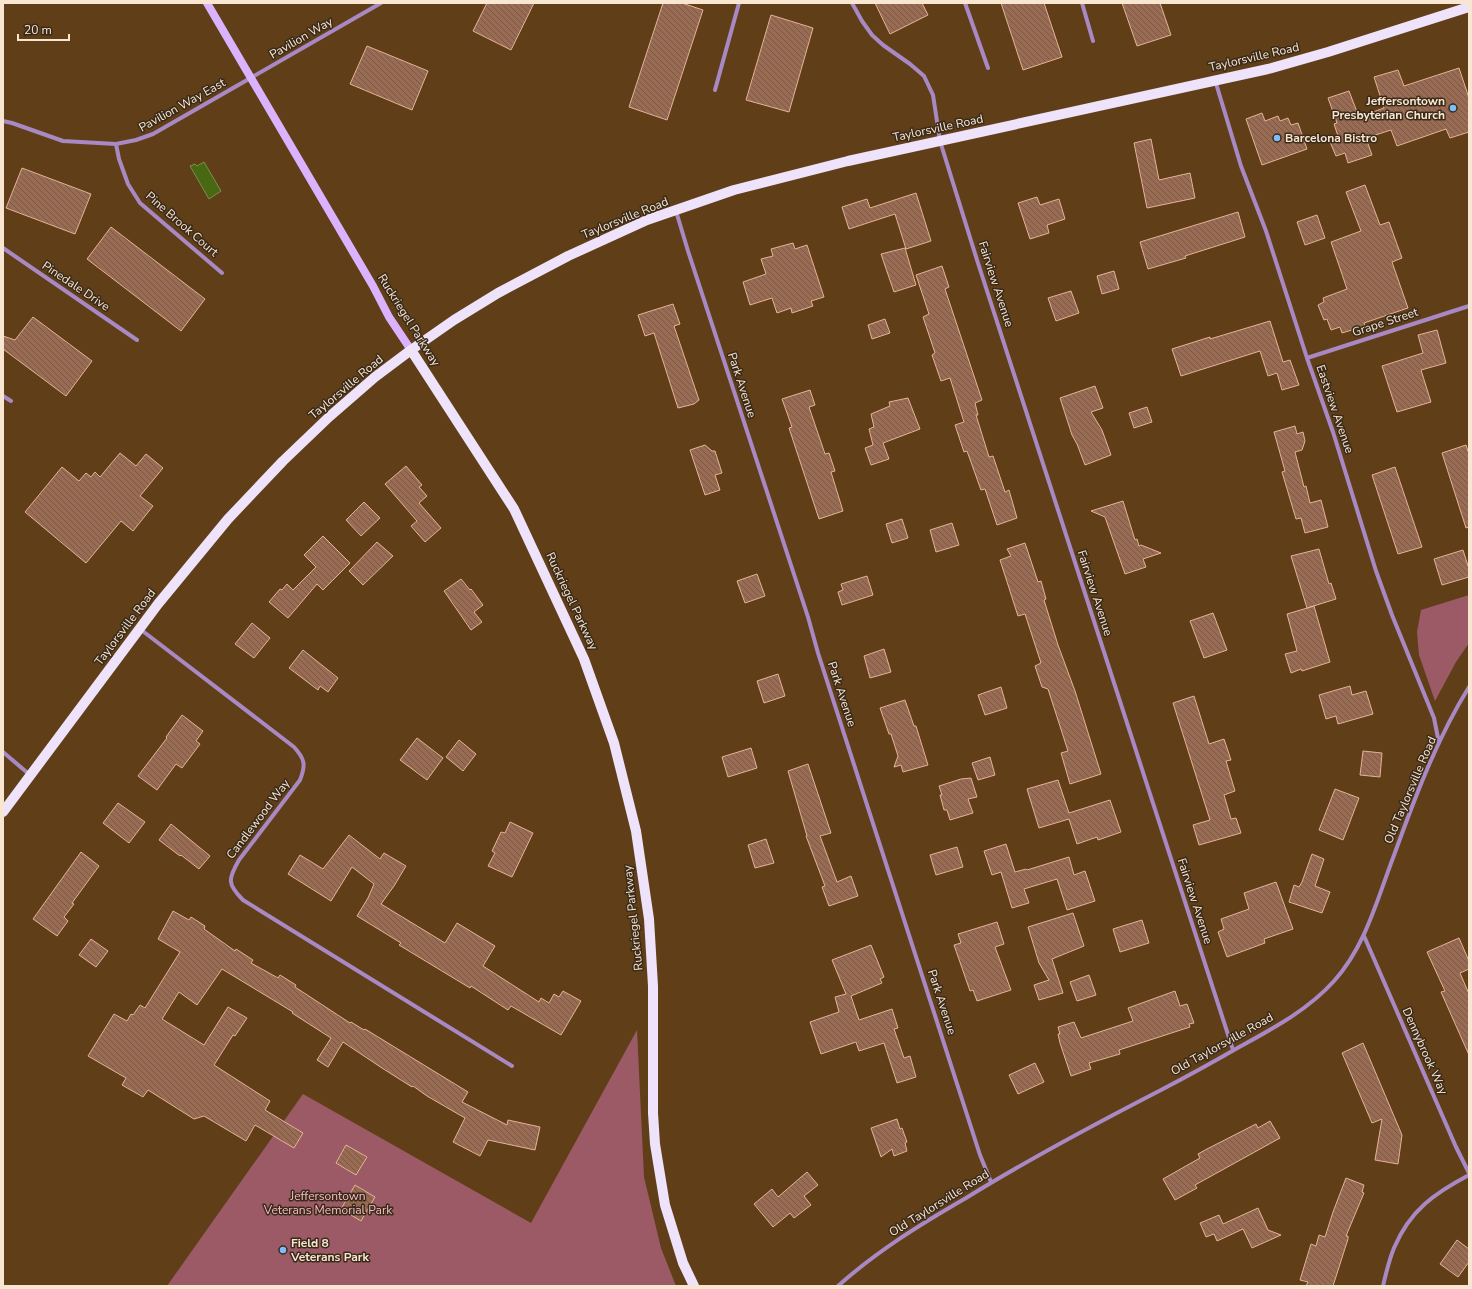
<svg xmlns="http://www.w3.org/2000/svg" width="1472" height="1289" viewBox="0 0 1472 1289" font-family="'Nunito Sans',sans-serif">
	<style>
		.park { fill: #9b5a66 }
		.water { fill: #486814; stroke: #7d8e4d }
		.building { fill: url(#building-back-hatch); stroke: #e5b298 }
		.lines { fill: none; stroke-linecap: round; stroke-linejoin: round }
		.minor { stroke: #a989c4; stroke-width: 4 }
		.secondary { stroke: #dab2fd; stroke-width: 8 }
		.primary { stroke: #efe3fb; stroke-width: 10 }
		.poi-dot { fill: #7fbdfa; stroke: #392a1a; stroke-width: 1.5 }
		.labels { text-anchor: middle; stroke-width: 3; stroke-linejoin: round; paint-order: stroke }
		.street-label { font-size: 12px; fill: #f9e6d1; stroke: #392a1a }
		.poi-label { font-size: 12px; font-weight: bold; fill: #f9e6d1; stroke: #392a1a; text-anchor: start }
		.park-label { font-size: 12px; fill: #f9bdc6; stroke: #392a1a }
	</style>
	<defs>
		<pattern id="building-back-hatch" width="6" height="6" patternUnits="userSpaceOnUse"><rect width="6" height="6" fill="#9a6b53"/><path d="M-1 5l2 2M0 0l6 6M5-1l2 2" fill="none" stroke="#765a4a"/></pattern>
	</defs>
	<rect width="100%" height="100%" fill="#603f18"/>
	<!-- park -->
	<path class="park" d="M1469,595V643L1456,662L1435,701L1419,655L1417,632L1421,610Z
		M637,1030L644,1177L661,1248L676,1286H167L303,1094L531,1223Z"/>
	<!-- water -->
	<path class="water" d="M204,162L221,191L209,199L190,166L195,164L197,166Z"/>
	<!-- building -->
	<path class="building" d="M487,3H534L511,50L473,31Z
		M663,3H682L703,10L667,120L629,107Z
		M875,3H922L928,15L890,34Z
		M1001,3H1044L1062,57L1023,70Z
		M1122,3H1160L1171,35L1137,46Z
		M771,15L813,28L789,112L746,100Z
		M367,46L428,71L412,110L350,84Z
		M1459,68L1469,98V132L1450,138L1446,129L1397,146L1391,130L1366,138L1372,155L1348,163L1345,153L1336,156L1330,142L1339,139L1334,124L1337,123L1328,98L1349,91L1359,117L1384,108L1374,77L1398,70L1404,86Z
		M1262,113L1265,121L1278,116L1280,121L1288,118L1291,125L1298,123L1307,149L1262,165L1246,119Z
		M1151,139L1159,180L1190,173L1195,198L1147,208L1134,143Z
		M22,168L91,194L75,234L6,208Z
		M1365,185L1380,225L1389,222L1402,258L1392,262L1408,308L1364,323L1365,326L1342,333L1340,327L1331,330L1327,319L1324,320L1318,305L1324,302L1323,298L1347,289L1331,242L1361,231L1346,192Z
		M916,193L931,241L906,249L895,214L849,229L842,207L867,199L870,208Z
		M1037,197L1040,205L1059,199L1065,219L1047,225L1049,233L1030,239L1018,203Z
		M1238,212L1245,237L1185,256L1186,258L1148,269L1140,242Z
		M1317,215L1325,238L1305,245L1297,222Z
		M111,227L205,299L181,331L87,259Z
		M793,243L795,249L807,245L824,297L811,301L813,306L792,313L791,308L777,313L772,298L750,305L743,282L766,274L761,259L773,256L771,249Z
		M905,248L916,285L894,292L881,254Z
		M942,266L949,287L945,289L982,400L975,403L978,415H976L989,457L993,456L1005,492L1009,490L1017,518L997,525L985,489L981,490L967,451L964,452L955,425L964,422L950,378L941,381L932,355L935,353L923,317L929,314L916,275Z
		M1114,271L1119,289L1102,294L1097,276Z
		M1071,291L1079,313L1056,321L1048,298Z
		M673,304L680,324L674,326L699,400L694,404L678,408L654,333L645,336L638,315Z
		M33,317L92,361L66,396L3,349V336L15,340Z
		M885,319L890,333L872,339L868,325Z
		M1270,321L1283,362L1290,360L1299,385L1282,390L1277,373L1268,376L1260,351L1181,376L1172,349L1210,337V339Z
		M1437,330L1446,363L1421,370L1431,402L1397,412L1382,366L1423,353L1418,335Z
		M1095,386L1103,408L1091,412L1102,430L1111,455L1085,465L1077,444L1072,435L1060,398Z
		M810,390L815,405L809,407L825,454L829,453L835,471L831,472L843,511L819,519L789,428L792,427L782,399Z
		M908,398L920,429L883,443L889,459L871,465L865,448L873,445L869,429L874,427L871,414L890,406L889,402Z
		M1147,407L1152,422L1134,428L1129,413Z
		M1295,426L1297,434L1303,432L1305,441L1302,450L1295,452L1304,487L1306,486L1310,503L1321,500L1328,527L1305,533L1301,518L1296,519L1282,472L1285,471L1274,432Z
		M705,445L712,451H715L722,473L715,475L720,490L705,495L690,450Z
		M1466,445L1469,454V527L1466,528L1442,453Z
		M120,453L136,466L146,454L163,468L140,496L153,506L133,531L121,521L86,563L25,512L62,467L79,481L86,473L91,477L95,472L100,477Z
		M406,466L422,485L419,487L427,496L419,503L441,528L425,542L411,526L417,521L385,484Z
		M1395,467L1422,547L1398,554L1372,475Z
		M1123,501L1135,540L1137,539L1139,546L1141,545L1161,553L1143,559L1146,567L1125,574L1105,517L1091,511Z
		M364,502L380,518L361,536L346,520Z
		M902,519L908,538L892,543L886,524Z
		M952,523L959,545L936,552L930,530Z
		M323,536L350,563L323,590L317,584L288,618L269,602L280,589L282,590L287,584L293,590L316,567L304,555Z
		M377,542L393,556L363,585L349,571Z
		M1025,543L1038,582L1041,581L1046,599L1044,600L1058,645L1075,691L1101,774L1070,784L1061,753L1068,751L1048,689L1042,687L1035,666L1041,663L1025,614L1018,616L1000,560L1011,556L1007,549Z
		M1319,549L1329,584L1331,583L1336,599L1307,608L1291,556Z
		M1463,550L1469,569V577L1442,585L1434,559Z
		M757,574L765,596L745,603L737,581Z
		M867,576L873,595L842,605L838,592L843,590L841,584Z
		M461,579L470,590L471,589L483,605L474,612L482,622L471,630L444,591Z
		M1314,606L1330,662L1302,671L1301,669L1291,673L1285,654L1297,651L1287,614Z
		M1213,613L1227,650L1204,658L1190,621Z
		M252,623L270,638L254,658L235,644Z
		M884,649L891,672L870,678L864,656Z
		M303,650L338,678L328,692L320,686L318,690L289,668Z
		M778,674L785,696L764,703L757,681Z
		M1350,686L1352,695L1366,691L1373,714L1338,724L1336,716L1326,719L1319,695Z
		M1001,687L1007,708L985,715L978,695Z
		M1194,696L1209,744L1224,739L1231,760L1226,761L1235,791L1224,795L1231,819L1236,818L1241,833L1199,845L1193,825L1210,820L1173,703Z
		M905,700L914,726H916L928,765L903,772L901,765L894,767L898,756L891,734H889L880,708Z
		M182,715L203,731L196,741L200,744L182,768L176,764L157,790L138,776L167,738L166,737Z
		M417,738L443,758L427,780L400,760Z
		M459,740L476,754L463,771L446,757Z
		M751,748L757,768L728,777L722,757Z
		M1363,751L1382,753L1380,777L1360,775Z
		M990,757L995,775L978,780L972,763Z
		M808,764L831,833L820,836L837,882L851,876L858,896L829,906L822,887L825,886L806,836H807L788,771Z
		M971,778L977,797L968,799L973,813L950,820L947,810H944L940,795H942L939,786L961,779Z
		M1058,780L1069,813L1110,800L1121,832L1098,840L1097,837L1077,844L1069,819L1039,828L1027,789Z
		M1335,789L1359,798L1343,840L1319,830Z
		M118,803L145,822L129,843L103,823Z
		M510,822L533,833L512,877L488,866L495,853L492,851L501,832L505,833Z
		M171,824L210,856L199,869L181,855L180,856L159,840Z
		M349,835L380,859L384,853L406,866L394,886L381,904L445,943L457,923L495,946L483,966L539,1002L541,998L549,1003L554,994L559,997L563,991L581,1001L561,1035L511,1006L508,1010L471,986L470,988L399,945L401,943L357,916L368,898L374,884L352,867L331,901L288,874L300,855L323,869Z
		M766,839L774,863L755,868L748,845Z
		M1006,844L1015,872L1026,869L1027,870L1069,857L1074,875L1085,871L1095,901L1067,910L1057,879L1024,889L1029,903L1012,908L1001,872L992,875L984,851Z
		M957,847L963,867L936,875L930,855Z
		M81,852L99,866L72,903L74,904L64,917L68,921L57,936L33,919Z
		M1312,854L1324,859L1315,886L1330,892L1322,913L1289,902L1294,885L1299,887L1302,882Z
		M1276,882L1293,929L1264,939L1265,943L1227,957L1218,932L1224,929L1221,919L1249,909L1244,893Z
		M173,911L189,920L191,917L205,926L204,929L235,951L236,949L253,960L251,963L278,978L280,975L296,985L295,987L350,1023L351,1022L364,1030L365,1029L468,1092L462,1102L507,1125L508,1120L540,1127L535,1150L488,1140L480,1156L453,1142L465,1118L427,1096L413,1086L412,1087L382,1068L343,1042L328,1067L317,1060L331,1038L292,1013L293,1012L222,969L197,1005L179,992L162,1019L204,1045L228,1007L247,1018L235,1036L233,1035L214,1065L270,1101L265,1110L303,1133L294,1148L255,1125L246,1141L204,1116L194,1119L148,1090L143,1097L122,1085L126,1078L88,1056L114,1014L127,1021L131,1014L133,1015L140,1005L145,1008L180,952L158,939Z
		M1073,913L1084,946L1052,959L1063,993L1039,1000L1034,985L1049,980L1039,963L1028,927Z
		M1142,920L1149,943L1120,952L1113,929Z
		M997,922L1004,944L995,947L1011,990L977,1001L973,990L970,991L954,945L961,943L958,934Z
		M1459,938L1469,961V969L1460,973L1469,994V1055L1441,992L1445,991L1427,952Z
		M91,939L108,951L96,967L79,955Z
		M871,945L884,977L880,979L882,983L851,996L859,1020L892,1009L898,1028L894,1029L904,1058L910,1056L916,1077L897,1083L884,1043L859,1051L856,1042L821,1054L810,1022L839,1012L835,997L846,994L832,960Z
		M1089,975L1096,995L1077,1001L1070,982Z
		M1175,991L1180,1006L1187,1004L1194,1023L1189,1024L1190,1027L1119,1050L1120,1054L1089,1063L1091,1069L1071,1076L1060,1043L1058,1034H1060L1058,1027L1074,1022L1081,1038L1133,1021L1128,1008Z
		M1363,1043L1402,1135L1398,1164L1375,1160L1382,1119L1372,1123L1342,1053Z
		M1035,1063L1044,1082L1018,1094L1009,1075Z
		M897,1119L900,1129L902,1128L907,1142L905,1143L907,1151L894,1156L892,1149L881,1157L871,1128Z
		M1270,1121L1280,1138L1195,1185L1197,1188L1175,1200L1163,1179L1200,1158L1198,1154L1207,1149L1256,1124L1258,1128Z
		M346,1145L367,1157L356,1175L336,1163Z
		M807,1172L818,1185L804,1196L811,1205L794,1218L790,1213L773,1227L754,1204L772,1189L778,1197Z
		M1346,1178L1364,1185L1362,1192L1364,1193L1346,1236H1348V1239L1333,1286H1306L1308,1282L1300,1280L1311,1244L1316,1246L1319,1235L1325,1237L1333,1212Z
		M355,1185L375,1197L361,1221L341,1209Z
		M1258,1208L1268,1230L1281,1235L1252,1248L1243,1229L1217,1241L1214,1234L1206,1237L1200,1223L1219,1215L1223,1224Z
		M1457,1240L1469,1249V1262L1458,1277L1440,1264Z"/>
	<g class="lines">
		<!-- minor -->
		<path class="minor" d="M852,3L862,21L872,35L883,45L910,64L924,76L933,95L940,141L977,260L1233,1050
			M965,3L988,68
			M1082,3L1093,41
			M1215,80L1241,166L1266,231L1307,358L1333,432L1376,571L1392,615L1434,718L1439,743
			M715,90L739,3
			M3,121L12,123L63,141L116,144L136,140L153,134L381,3
			M116,144L119,159L128,184L140,203L222,273
			M676,211L688,251L808,617L818,653L980,1155L991,1182
			M3,248L137,340
			M1307,358L1469,306
			M3,396L11,401
			M140,629L294,747C305,759 306,765 300,780L239,860C228,879 227,884 243,900L512,1066
			M3,752L30,775
			M1364,936L1456,1147L1469,1173
			M838,1286C877,1251 921,1224 966,1198C1029,1159 1095,1124 1161,1090C1188,1076 1215,1061 1241,1046C1274,1028 1309,1009 1334,981C1365,947 1377,900 1393,858C1414,800 1436,740 1469,687
			M1383,1286C1386,1273 1389,1260 1394,1248C1410,1210 1435,1193 1469,1175"/>
		<!-- secondary -->
		<path class="secondary" d="M207,3L373,286L389,317L411,350"/>
		<!-- primary -->
		<path class="primary" d="M411,350L514,509L584,659L614,743L636,831L649,919L653,986V1113L655,1144L665,1205L683,1263L694,1286
			M3,812L158,604L228,519L283,461L329,417L375,377L411,350L454,320L498,293L568,256L647,220L734,190L848,161L1268,69L1328,52L1469,7"/>
	</g>
	<!-- markers -->
	<g class="poi-dot">
		<circle cx="1453" cy="108" r="4"/>
		<circle cx="1277" cy="138" r="4"/>
		<circle cx="283" cy="1250" r="4"/>
	</g>
	<g class="labels">
		<!-- street labels -->
		<g class="street-label">
			<text transform="translate(301 38) rotate(-30)" y="4">Pavilion Way</text>
			<text transform="translate(1254 57) rotate(-13)" y="4">Taylorsville Road</text>
			<text transform="translate(182 105) rotate(-29)" y="4">Pavilion Way East</text>
			<text transform="translate(938 128) rotate(-12)" y="4">Taylorsville Road</text>
			<text transform="translate(625 218) rotate(-22)" y="4">Taylorsville Road</text>
			<text transform="translate(182 224) rotate(41)" y="4">Pine Brook Court</text>
			<text transform="translate(996 284) rotate(72)" y="4">Fairview Avenue</text>
			<text transform="translate(76 286) rotate(34)" y="4">Pinedale Drive</text>
			<text transform="translate(409 320) rotate(58)" y="4">Ruckriegel Parkway</text>
			<text transform="translate(1385 322) rotate(-18)" y="4">Grape Street</text>
			<text transform="translate(742 385) rotate(72)" y="4">Park Avenue</text>
			<text transform="translate(346 387) rotate(-40)" y="4">Taylorsville Road</text>
			<text transform="translate(1335 409) rotate(71)" y="4">Eastview Avenue</text>
			<text transform="translate(1095 593) rotate(72)" y="4">Fairview Avenue</text>
			<text transform="translate(572 601) rotate(65)" y="4">Ruckriegel Parkway</text>
			<text transform="translate(125 627) rotate(-53)" y="4">Taylorsville Road</text>
			<text transform="translate(842 694) rotate(72)" y="4">Park Avenue</text>
			<text transform="translate(1410 790) rotate(-67)" y="4">Old Taylorsville Road</text>
			<text transform="translate(258 819) rotate(-53)" y="4">Candlewood Way</text>
			<text transform="translate(1195 901) rotate(72)" y="4">Fairview Avenue</text>
			<text transform="translate(633 918) rotate(-96)" y="4">Ruckriegel Parkway</text>
			<text transform="translate(942 1002) rotate(72)" y="4">Park Avenue</text>
			<text transform="translate(1222 1044) rotate(-29)" y="4">Old Taylorsville Road</text>
			<text transform="translate(1425 1051) rotate(66)" y="4">Dennybrook Way</text>
			<text transform="translate(939 1203) rotate(-32)" y="4">Old Taylorsville Road</text>
		</g>
		<!-- poi labels -->
		<g class="poi-label">
			<text x="1445" y="105" text-anchor="end">Jeffersontown<tspan x="1445" dy="14">Presbyterian Church</tspan></text>
			<text x="1285" y="142">Barcelona Bistro</text>
			<text x="291" y="1247">Field 8<tspan x="291" dy="14">Veterans Park</tspan></text>
		</g>
		<!-- park labels -->
		<g class="park-label">
			<text x="328" y="1200">Jeffersontown<tspan x="328" dy="14">Veterans Memorial Park</tspan></text>
		</g>
	</g>
	<!-- border -->
	<rect width="1472" height="1289" fill="none" stroke="#f9e6d1" stroke-width="8"/>
	<!-- scale -->
	<path d="M18 34v6h51v-6" fill="none" stroke="#f9e6d1" stroke-width="2"/>
	<text x="24" y="34" font-size="12" fill="#f9e6d1" stroke="#392a1a" stroke-width="3" paint-order="stroke">20 m</text>
</svg>
